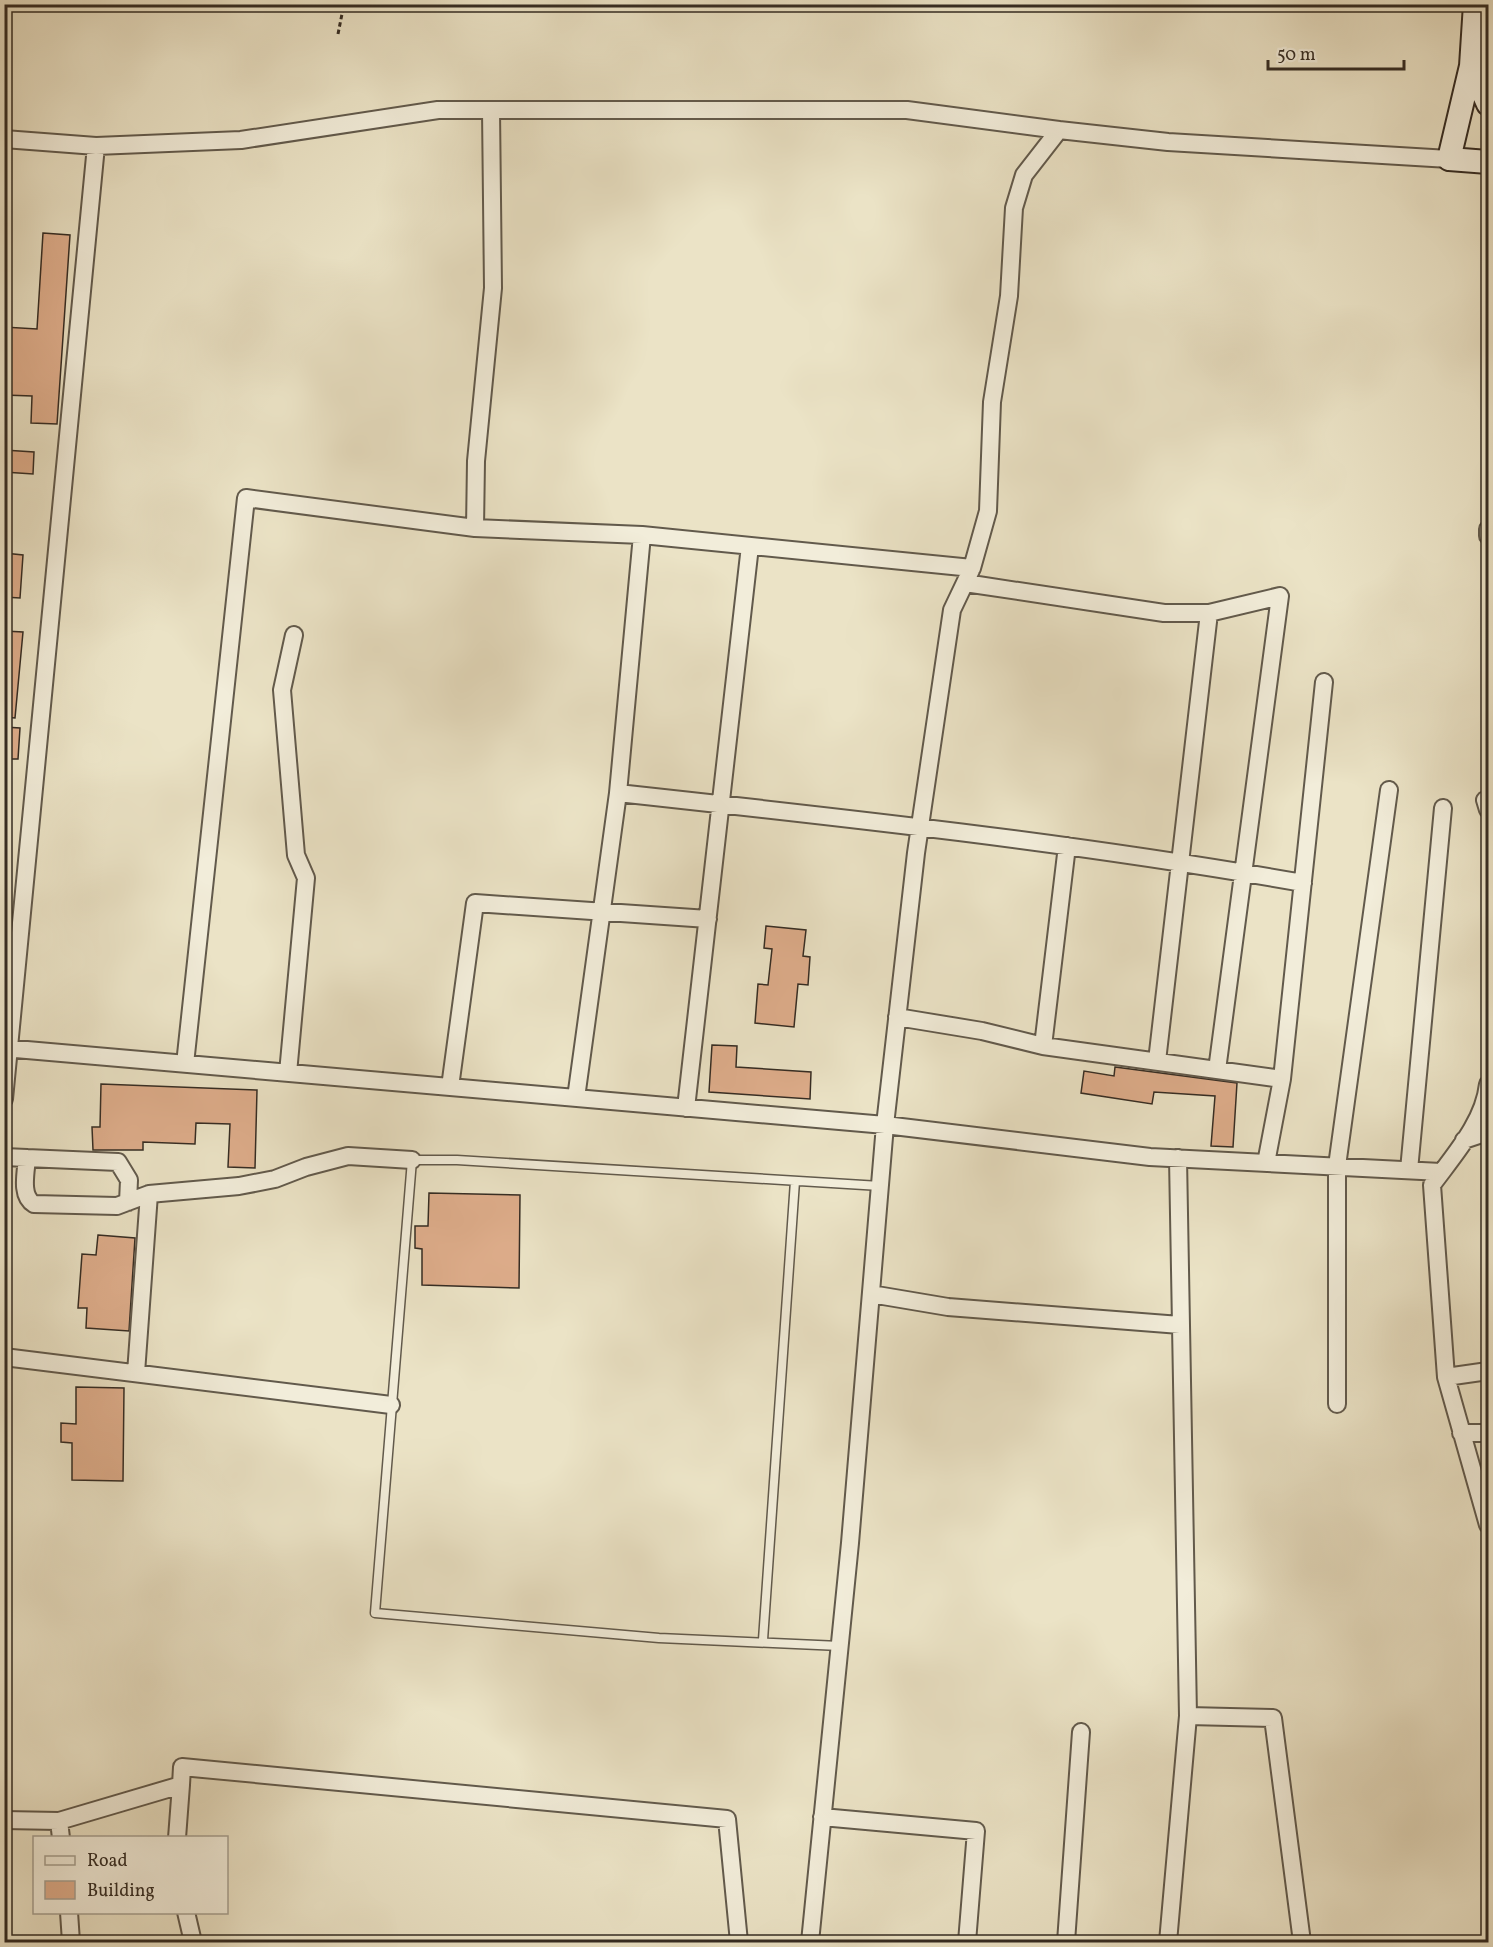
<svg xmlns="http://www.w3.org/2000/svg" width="1493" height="1947" viewBox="0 0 1493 1947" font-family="Vollkorn,serif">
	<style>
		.building { fill: #dead8b; stroke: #352c23; stroke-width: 1.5 }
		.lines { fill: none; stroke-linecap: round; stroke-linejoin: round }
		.lane-casing { stroke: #625a4c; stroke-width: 11 }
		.street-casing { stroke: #625a4c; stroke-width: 20 }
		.secondary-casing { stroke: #352c23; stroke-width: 26 }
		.path { stroke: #352c23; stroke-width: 3; stroke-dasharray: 4.5 3; stroke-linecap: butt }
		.lane { stroke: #f2edda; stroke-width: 8 }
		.street { stroke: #f2edda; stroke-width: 16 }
		.secondary { stroke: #f2edda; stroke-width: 22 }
	</style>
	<rect width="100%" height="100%" fill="#ebe3c6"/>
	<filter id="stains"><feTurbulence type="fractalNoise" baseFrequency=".00333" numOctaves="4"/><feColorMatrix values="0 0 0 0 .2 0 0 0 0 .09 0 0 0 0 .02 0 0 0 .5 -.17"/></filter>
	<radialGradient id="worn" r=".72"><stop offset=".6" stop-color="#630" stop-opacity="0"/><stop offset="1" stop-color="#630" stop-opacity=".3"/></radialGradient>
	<!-- building -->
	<path class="building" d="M43,233L70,235L57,424L31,423L32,396L4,395V327L37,329Z
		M4,450L34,452L33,474L4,472Z
		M4,553L23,555L20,598L4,597Z
		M4,631L23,632L15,718L4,717Z
		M4,727L20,728L18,759H4Z
		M766,926L806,930L803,956L810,957L808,985L798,984L794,1027L755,1023L758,984L768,985L772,949L764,948Z
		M712,1045L737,1046L736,1067L811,1072L810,1099L709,1092Z
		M1115,1067L1237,1083L1233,1147L1211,1146L1215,1096L1154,1092L1152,1104L1081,1093L1084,1071L1114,1076Z
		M101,1084L257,1090L255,1168L228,1167L230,1124L196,1123L195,1144L143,1142V1150H93L92,1127H100Z
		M429,1193L520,1195L519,1288L422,1285V1249L415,1248V1226H428Z
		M98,1235L135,1238L129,1331L86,1328L87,1308H78L82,1254L96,1255Z
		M76,1387L124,1388L123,1481L72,1480V1443L61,1442V1423L76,1424Z"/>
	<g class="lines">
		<!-- lane casing -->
		<g class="lane-casing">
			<path id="lane" d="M763,1640L795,1181
				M840,1646L659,1638L375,1613L412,1160H457L880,1186"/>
		</g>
		<!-- street casing -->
		<g class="street-casing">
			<path id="street" d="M491,110L493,288L476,461L475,528L642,535
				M4,139L96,146L241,140L438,110H907L1059,130
				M1488,529V536
				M972,568L642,535L618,793C847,818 1076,843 1303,883
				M965,583L1164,613H1209L1157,1061
				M1209,613L1280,596L1217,1070
				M1485,800L1488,810
				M1067,846L1043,1046L1282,1079L1266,1163
				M897,1017L982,1031L1043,1046
				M4,1048L885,1125L1150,1157L1441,1172
				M185,1064L246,498L475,528
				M288,1073L306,878L296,855L282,690L294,635
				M1282,1079L1324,682
				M1488,1084C1484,1122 1454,1155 1432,1185L1446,1377L1488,1525
				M450,1087L475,903L708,919
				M576,1098L618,793
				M4,1099L96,146
				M686,1108L750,546
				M1464,1140L1488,1132
				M4,1157L118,1162L129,1180L128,1202
				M27,1158C26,1172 20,1196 34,1204L117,1206L149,1194L239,1186L275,1179L306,1167L348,1156L412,1160
				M1178,1158L1188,1716
				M1409,1170L1443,808
				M871,1294L948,1307L1180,1325
				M4,1357L391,1405
				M136,1373L149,1194
				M1446,1377L1488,1371
				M1337,1404V1166L1389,790
				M1461,1433H1488
				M181,1785L182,1767L727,1819L739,1942
				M822,1817L976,1831L967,1942
				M4,1820L59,1821L181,1785L177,1838
				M59,1821L61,1838
				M69,1912L71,1942
				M186,1912L193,1942
				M810,1942L850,1543L885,1125L916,853L952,610L972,568L988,511L992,402L1009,296L1014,208L1024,175L1059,130L1168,142L1449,159
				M1066,1942L1081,1732
				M1168,1942L1188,1716L1273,1718L1302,1942"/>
		</g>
		<!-- secondary casing -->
		<g class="secondary-casing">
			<path id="secondary" d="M1475,4L1471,66L1449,159L1488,162
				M1471,66L1488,104"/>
		</g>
		<!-- path -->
		<path class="path" d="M338,34L344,4"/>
		<!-- lane -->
		<use href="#lane" class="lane"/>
		<!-- street -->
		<use href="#street" class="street"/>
		<!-- secondary -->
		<use href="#secondary" class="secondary"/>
	</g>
	<!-- margin -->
	<rect width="1493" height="1947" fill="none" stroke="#ebe3c6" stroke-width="24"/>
	<rect x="6" y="6" width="1481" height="1935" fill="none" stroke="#352c23" stroke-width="3"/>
	<rect x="12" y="12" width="1469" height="1923" fill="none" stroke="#352c23" stroke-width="1.5"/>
	<!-- legend -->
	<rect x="33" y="1836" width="195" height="78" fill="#f2edda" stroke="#a6a091" stroke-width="1.5"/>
	<rect x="45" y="1856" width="30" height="9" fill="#f2edda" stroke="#a6a091" stroke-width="1.5"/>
	<text x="87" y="1866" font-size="18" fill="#352c23">Road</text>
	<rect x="45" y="1881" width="30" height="18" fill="#dead8b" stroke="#a6a091" stroke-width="1.5"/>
	<text x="87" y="1896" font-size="18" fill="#352c23">Building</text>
	<!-- scale -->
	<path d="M1268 60v9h136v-9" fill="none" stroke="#352c23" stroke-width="3"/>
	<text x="1277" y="60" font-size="18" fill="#352c23" stroke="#f2edda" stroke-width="4.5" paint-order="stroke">50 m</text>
	<rect width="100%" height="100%" filter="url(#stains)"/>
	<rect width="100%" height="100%" fill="url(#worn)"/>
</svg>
